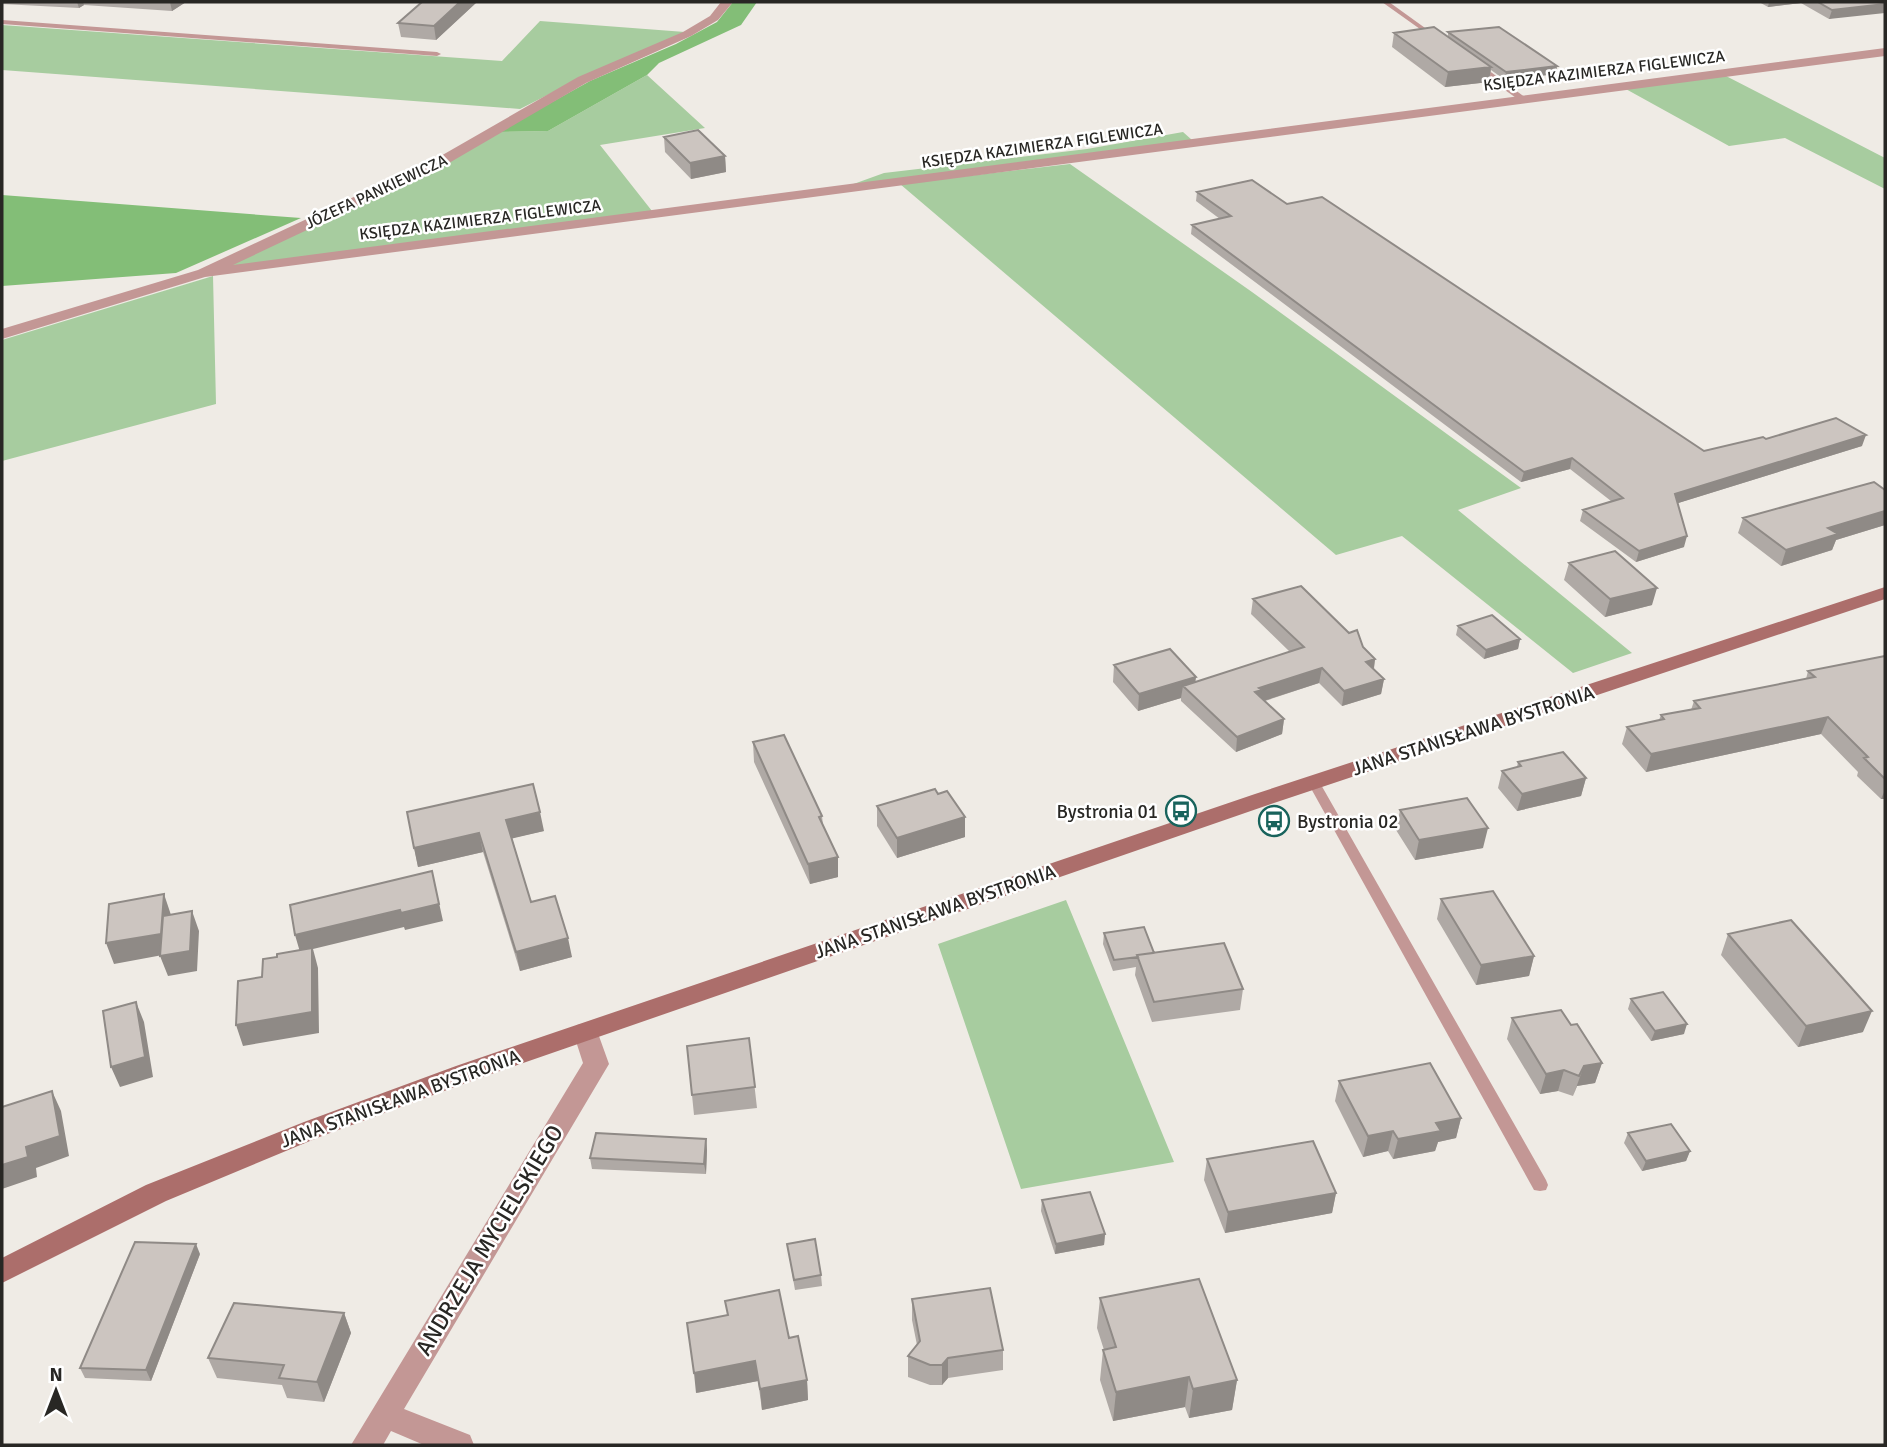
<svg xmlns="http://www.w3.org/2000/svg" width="1887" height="1447" viewBox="0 0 1887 1447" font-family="Signika,sans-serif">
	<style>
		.green { fill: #a7cc9f }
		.forest { fill: #83be77 }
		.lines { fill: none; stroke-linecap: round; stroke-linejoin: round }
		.lane { fill: #c39795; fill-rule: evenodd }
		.street { fill: #c39795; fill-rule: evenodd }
		.secondary { fill: #ac6e6b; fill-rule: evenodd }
		.wall { fill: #afa9a5 }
		.shaded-wall { fill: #8f8a86 }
		.building { fill: #ccc5c0; stroke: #8f8a86; stroke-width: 2 }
		.labels { text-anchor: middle; stroke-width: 5; stroke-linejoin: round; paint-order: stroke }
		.far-street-label { font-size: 16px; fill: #282724; stroke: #fff }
		.street-label { font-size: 19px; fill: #282724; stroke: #fff }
		.poi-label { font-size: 19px; fill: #282724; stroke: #fff; text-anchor: end }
		.near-street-label { font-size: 23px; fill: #282724; stroke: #fff }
	</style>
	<rect width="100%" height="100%" fill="#efebe5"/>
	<!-- green -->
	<path class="green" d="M540,21L685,32L579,79L520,109L2,70V25L502,61Z
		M647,75L705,128L600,145L652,211L226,267L498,132L548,131Z
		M1726,76L1885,158V189L1785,138L1729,146L1624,88Z
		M1183,132L1192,140L848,186L884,173L1087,149Z
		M1070,164L1252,292L1521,488L1458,510L1632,653L1573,673L1402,536L1336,555L900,184Z
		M213,276L216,404L2,461V340Z
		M1066,900L1174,1162L1021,1189L938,944Z"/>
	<!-- forest -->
	<path class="forest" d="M733,2H757L741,25L659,63L647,75L548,131L498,132L590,81L676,44L717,22Z
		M2,195L301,218L176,273L2,286Z"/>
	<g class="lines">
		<!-- lane -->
		<path class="lane" d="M1382,2H1389L1439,38L1434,39Z
			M2,20L437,52L441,54L437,56L2,24Z
			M1474,64H1480L1526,98L1519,100L1474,68Z
			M1314,779L1320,783L1546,1180L1548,1185L1546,1190L1540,1191L1534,1190L1308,783Z"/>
		<!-- street -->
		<path class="street" d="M721,2H733L718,20L691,36L586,83L449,163L233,265L1885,48V56L205,277L2,339V329L198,270L439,157L578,77L683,32L710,16Z
			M586,1023L595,1025L609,1064L404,1409L470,1435L474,1445H424L391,1431L383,1445H351L583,1063L573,1032L577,1025Z"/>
		<!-- secondary -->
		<path class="secondary" d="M1885,587V599L1271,804L474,1080L322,1136L166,1201L2,1283V1258L146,1185L304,1122L456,1066L1255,794Z"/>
	</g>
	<!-- wall -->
	<path class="wall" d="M2,2H186L172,11L84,5L79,8L2,4Z
		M422,2H477L436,40L401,37L398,23Z
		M1759,2H1885L1829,19L1801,3L1768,7Z
		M1448,32L1556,74L1505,80L1491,70L1489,82L1445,87L1392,47L1394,33L1448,36Z
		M664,137L725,156L726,172L691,179L665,152Z
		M1197,192L1287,204L1704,451L1766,439L1862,446L1678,503L1684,547L1636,562L1580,521L1583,510L1611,501L1570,469L1521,482L1191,234L1192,225L1220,219L1196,201Z
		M1885,490V525L1836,540L1832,550L1781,566L1738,533L1743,518Z
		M1569,563L1652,605L1605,617L1564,580Z
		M1253,599L1363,647L1375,659L1374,669L1384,679L1381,694L1342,706L1319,683L1265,701L1284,719L1282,734L1236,752L1181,701V698L1138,711L1113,682L1114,665L1195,682L1290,652L1251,614Z
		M1458,626L1520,639L1518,649L1484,659L1456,635Z
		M1885,656V799H1881L1857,776L1858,772L1821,734L1646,772L1622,744L1627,727L1659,720L1661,715L1691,710L1694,701L1806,679L1808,671Z
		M753,742L822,816L823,825L838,877L810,884L754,762Z
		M1518,762L1586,778L1581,796L1517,811L1498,788L1502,771L1517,767Z
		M877,806L965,837L897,858L877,826Z
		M1400,810L1483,848L1415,860L1396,830Z
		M407,812L544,831L512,838L531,902L572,957L520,971L483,852L418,867Z
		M1441,899L1534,956L1529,976L1476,985L1437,919Z
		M1104,933L1154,953L1243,989L1240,1010L1152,1022L1135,975L1136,967L1113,971L1103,944Z
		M1728,934L1863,1032L1798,1047L1721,955Z
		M1631,999L1684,1034L1651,1041L1628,1009Z
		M1512,1018L1571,1025L1602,1063L1595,1083L1577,1086L1573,1096L1558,1091L1540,1094L1507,1039Z
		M749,1038L757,1108L694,1115L692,1095Z
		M1339,1081L1461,1118L1456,1138L1438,1142L1435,1151L1393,1159L1388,1151L1363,1157L1335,1101Z
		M1628,1133L1690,1151L1686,1161L1642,1171L1624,1143Z
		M706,1139L707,1150L706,1174L592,1169L590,1158Z
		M1207,1159L1336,1193L1332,1213L1225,1233L1204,1180Z
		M1042,1200L1105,1234L1104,1245L1055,1254L1041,1211Z
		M787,1244L821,1275L822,1286L795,1290Z
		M200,1254L151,1381L85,1378L80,1368Z
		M1100,1298L1237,1380L1232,1410L1189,1418L1185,1407L1113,1421L1100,1380L1103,1350H1104L1097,1328Z
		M912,1299L1003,1350V1370L948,1378L942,1385H930L908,1377V1356L917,1345L912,1320Z
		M344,1313L351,1333L324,1402L287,1398L282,1385L217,1378L208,1358Z
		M789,1338L807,1380L808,1400L762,1410L758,1381L696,1393Z"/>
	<!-- shaded-wall -->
	<path class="shaded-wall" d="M77,2H83L84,5L79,8Z
		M170,2H186L172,11Z
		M460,2H477L436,40L434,26Z
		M1769,2H1802L1801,3L1768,7Z
		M1885,4V13L1829,19L1832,10Z
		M1557,66L1556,74L1505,80L1506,72Z
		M1491,67L1489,82L1445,87L1448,72Z
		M725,156L726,172L691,179L690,163Z
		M1866,435L1862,446L1672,505L1675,494Z
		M1572,458L1570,469L1521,482L1524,472Z
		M1885,511V525L1836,540L1832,550L1781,566L1786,550L1828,528Z
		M1687,536L1684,547L1636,562L1639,551Z
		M1657,588L1652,605L1605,617L1610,599Z
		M1520,639L1518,649L1484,659L1486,650Z
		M1375,659L1373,674L1366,662Z
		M1322,668L1319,683L1260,702L1255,692L1259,688Z
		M1196,677L1194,694L1183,686L1181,698L1138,711L1139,694Z
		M1384,679L1381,694L1342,706L1344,691Z
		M1828,717L1821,734L1646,772L1651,754Z
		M1284,719L1282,734L1236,752L1237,737Z
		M1586,778L1581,796L1517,811L1522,794Z
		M1885,790V799H1881Z
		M540,812L544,831L510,839L506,820Z
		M965,817V837L897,858V838Z
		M1488,828L1483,848L1415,860L1419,840Z
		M479,833L483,852L418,867L414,848Z
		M838,857V877L810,884L808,864Z
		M432,871L443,921L405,930L404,927L313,949L318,968L319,1033L243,1046L236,1025L300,952L295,935Z
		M164,894L171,915L168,954L114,964L106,943Z
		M192,911L199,931L197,971L168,976L160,956Z
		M568,938L572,957L520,971L516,952Z
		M1534,956L1529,976L1476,985L1481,965Z
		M136,1002L144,1022L153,1077L120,1087L111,1067Z
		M1872,1011L1863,1032L1798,1047L1806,1026Z
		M1687,1024L1684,1034L1651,1041L1655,1031Z
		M1602,1063L1595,1083L1577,1086L1573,1096L1584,1066Z
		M1564,1070L1558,1091L1540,1094L1546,1074Z
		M52,1091L61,1111L69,1156L36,1168L37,1177L2,1189V1165L26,1147Z
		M1461,1118L1456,1138L1438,1142L1435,1151L1393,1159L1398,1139L1436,1123Z
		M1393,1131L1388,1151L1363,1157L1368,1136Z
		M706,1139L707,1150L706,1174L704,1164Z
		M1690,1151L1686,1161L1642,1171L1646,1161Z
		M1336,1193L1332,1213L1225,1233L1228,1212Z
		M1105,1234L1104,1245L1055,1254L1056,1244Z
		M196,1244L200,1254L151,1381L146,1370Z
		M344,1313L351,1333L324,1402L317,1382Z
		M948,1358V1378L942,1385V1365Z
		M755,1361L758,1381L696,1393L694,1373Z
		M1189,1377L1185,1407L1113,1421L1116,1392Z
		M807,1380L808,1400L762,1410L760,1389Z
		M1237,1380L1232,1410L1189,1418L1193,1389Z"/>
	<!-- building -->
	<path class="building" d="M422,2H460L434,26L398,23Z
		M1818,2H1885V4L1832,10Z
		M1434,27L1491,67L1448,72L1394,33Z
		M1499,27L1557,66L1506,72L1448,32Z
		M698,130L725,156L690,163L664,137Z
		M1252,180L1287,204L1322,197L1704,451L1763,437L1766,439L1836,418L1866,435L1675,494L1687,536L1639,551L1583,510L1623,498L1572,458L1524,472L1192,225L1231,216L1197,192Z
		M1874,482L1885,490V511L1828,528L1838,534L1786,550L1743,518Z
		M1615,551L1657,588L1610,599L1569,563Z
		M1301,586L1349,633L1357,630L1363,647L1375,659L1366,662L1384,679L1344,691L1322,668L1259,688L1262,690L1255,692L1284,719L1237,737L1183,686L1304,647L1253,599Z
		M1492,615L1520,639L1486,650L1458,626Z
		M1170,649L1196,677L1139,694L1114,665Z
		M1885,656V779L1864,758L1868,757L1828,717L1651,754L1627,727L1664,719L1661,715L1700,708L1694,701L1815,677L1808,671Z
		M784,735L822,816L819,817L838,857L808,864L753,742Z
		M1563,752L1586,778L1522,794L1502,771L1521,766L1518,762Z
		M533,784L540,812L506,820L531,902L555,896L568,938L516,952L479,833L414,848L407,812Z
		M935,789L938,794L947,791L965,817L897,838L877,806Z
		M1467,798L1488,828L1419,840L1400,810Z
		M432,871L439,904L401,913L400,910L295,935L290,905Z
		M1493,891L1534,956L1481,965L1441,899Z
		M164,894L161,934L106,943L109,904Z
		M192,911L190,951L160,956L163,916Z
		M1791,920L1872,1011L1806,1026L1728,934Z
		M1144,927L1154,953L1137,955L1138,957L1114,960L1104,933Z
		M1224,943L1243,989L1154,1002L1137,955Z
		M312,948V1012L236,1025L238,981L262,977L263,959L277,957V954Z
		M1663,992L1687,1024L1655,1031L1631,999Z
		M136,1002L145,1057L111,1067L103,1011Z
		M1561,1010L1571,1025L1577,1024L1602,1063L1584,1066L1579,1076L1564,1070L1546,1074L1512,1018Z
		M749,1038L755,1087L692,1095L687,1046Z
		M1430,1063L1461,1118L1436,1123L1441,1131L1398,1139L1393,1131L1368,1136L1339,1081Z
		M52,1091L60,1136L26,1147L28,1157L2,1165V1107Z
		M1671,1124L1690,1151L1646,1161L1628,1133Z
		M596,1133L706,1139L704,1164L590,1158Z
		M1313,1141L1336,1193L1228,1212L1207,1159Z
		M1090,1192L1105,1234L1056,1244L1042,1200Z
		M815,1239L821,1275L794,1280L787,1244Z
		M135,1242L196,1244L146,1370L80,1368Z
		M1199,1279L1237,1380L1193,1389L1189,1377L1116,1392L1103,1350L1116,1347L1100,1298Z
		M990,1288L1003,1350L948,1358L942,1365H930L908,1356L920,1341L912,1299Z
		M779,1290L789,1338L798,1336L807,1380L760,1389L755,1361L694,1373L687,1323L728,1315L725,1301Z
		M234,1303L344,1313L317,1382L279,1378L284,1365L208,1358Z"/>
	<!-- icons -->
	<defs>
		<g id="bus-ring" transform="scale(1.575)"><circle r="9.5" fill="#fff" stroke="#18635c" stroke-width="1.5"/><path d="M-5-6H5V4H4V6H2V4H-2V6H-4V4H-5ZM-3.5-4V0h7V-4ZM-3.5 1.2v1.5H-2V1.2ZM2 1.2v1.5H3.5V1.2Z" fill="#18635c"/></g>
	</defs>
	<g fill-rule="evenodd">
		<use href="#bus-ring" x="1181" y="811"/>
		<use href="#bus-ring" x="1274" y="821"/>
	</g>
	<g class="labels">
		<!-- far-street labels -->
		<g class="far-street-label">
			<text transform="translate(1604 70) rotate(-7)" y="6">KSIĘDZA KAZIMIERZA FIGLEWICZA</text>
			<text transform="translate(1042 145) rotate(-8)" y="6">KSIĘDZA KAZIMIERZA FIGLEWICZA</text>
			<text transform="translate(376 191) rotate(-25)" y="6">JÓZEFA PANKIEWICZA</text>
			<text transform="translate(480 219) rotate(-7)" y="6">KSIĘDZA KAZIMIERZA FIGLEWICZA</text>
		</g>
		<!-- street labels -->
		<g class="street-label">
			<text transform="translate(1473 730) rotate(-18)" y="7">JANA STANISŁAWA BYSTRONIA</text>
			<text transform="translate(935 911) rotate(-19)" y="7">JANA STANISŁAWA BYSTRONIA</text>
			<text transform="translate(400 1098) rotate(-20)" y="7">JANA STANISŁAWA BYSTRONIA</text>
		</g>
		<!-- poi labels -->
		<g class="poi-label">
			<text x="1158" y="818">Bystronia 01</text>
			<text x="1297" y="828" text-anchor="start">Bystronia 02</text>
		</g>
		<!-- near-street labels -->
		<g class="near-street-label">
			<text transform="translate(489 1240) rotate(-59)" y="8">ANDRZEJA MYCIELSKIEGO</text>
		</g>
	</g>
	<!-- border -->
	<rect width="1887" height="1447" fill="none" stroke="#282724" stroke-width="7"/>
	<!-- north arrow -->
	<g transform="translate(56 1391)" stroke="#ffffff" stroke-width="5" paint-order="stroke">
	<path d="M0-5L12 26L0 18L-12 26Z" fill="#282724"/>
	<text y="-10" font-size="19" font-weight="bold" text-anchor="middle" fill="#282724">N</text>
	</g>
</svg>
